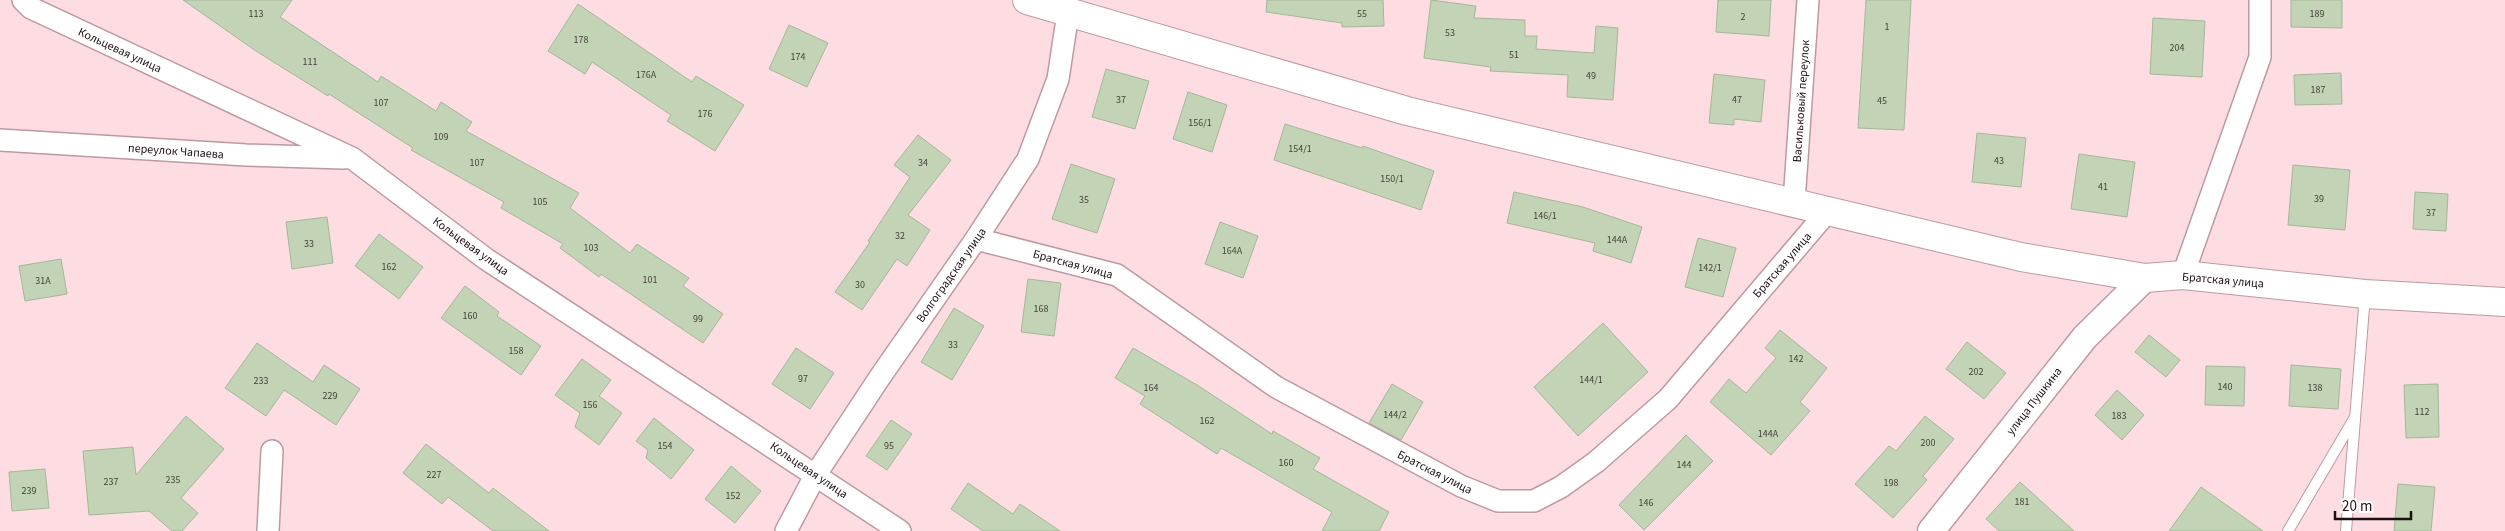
<svg xmlns="http://www.w3.org/2000/svg" width="2505" height="531" viewBox="0 0 2505 531" font-family="'Source Sans 3',sans-serif">
	<style>
		.building { fill: #c2d4b5; stroke: #a5b799 }
		.lines { fill: none; stroke-linecap: round; stroke-linejoin: round }
		.service-casing { stroke: #bf99a0; stroke-width: 12 }
		.minor-casing { stroke: #bf99a0; stroke-width: 24 }
		.tertiary-casing { stroke: #bf99a0; stroke-width: 29 }
		.secondary-casing { stroke: #bf99a0; stroke-width: 30 }
		.service { stroke: #fff; stroke-width: 10 }
		.minor { stroke: #fff; stroke-width: 21 }
		.tertiary { stroke: #fff; stroke-width: 26 }
		.secondary { stroke: #fff; stroke-width: 28 }
		.labels { text-anchor: middle; stroke-width: 5; stroke-linejoin: round; paint-order: stroke }
		.number-label { font-size: 10px; fill: #46413b }
		.street-label { font-size: 12px; fill: #1d1012; stroke: #fff }
	</style>
	<rect width="100%" height="100%" fill="#fddce2"/>
	<!-- building -->
	<path class="building" d="M183,0H292L280,17L378,82L381,76L436,111L441,102L472,122L466,131L579,193L570,208L630,253L637,244L689,278L683,286L723,314L703,343L601,274L599,277L560,248L563,244L501,208L504,202L411,150L413,148L329,94L328,96L256,51Z
		M1267,0H1383L1384,26L1342,27V23L1266,12Z
		M1431,0L1476,6L1474,18L1525,20V36H1537L1536,49L1594,53L1596,26L1618,28L1613,100L1567,97L1568,75L1490,71L1491,67L1424,58Z
		M1718,0H1771L1769,36L1716,32Z
		M1866,0H1911L1904,130L1858,128Z
		M2291,0H2342V28L2291,27Z
		M578,4L692,82L696,76L744,105L715,151L667,121L671,115L592,62L585,74L548,51Z
		M2153,18L2205,21L2202,77L2150,74Z
		M789,25L828,43L807,87L769,69Z
		M1106,69L1149,81L1135,129L1092,117Z
		M2341,73L2342,104L2295,105L2294,75Z
		M1714,74L1765,80L1761,122L1734,119V125L1709,123Z
		M1188,92L1227,105L1212,152L1173,139Z
		M1285,124L1362,148L1363,146L1434,171L1421,210L1274,160Z
		M1977,133L2026,138L2021,187L1972,182Z
		M918,135L951,160L908,215L930,230L907,266L897,259L862,310L835,292L870,242L868,241L910,177L894,165Z
		M2079,154L2135,162L2127,217L2071,209Z
		M1071,164L1115,179L1097,233L1052,219Z
		M2293,165L2350,170L2345,230L2288,225Z
		M1514,192L1583,207L1642,227L1631,263L1593,251L1595,243L1507,223Z
		M2415,192L2448,194L2446,231L2413,229Z
		M327,217L333,263L292,269L286,222Z
		M1220,222L1258,236L1243,278L1205,264Z
		M379,234L423,267L399,299L355,266Z
		M1698,238L1736,248L1723,297L1685,287Z
		M61,259L67,294L25,301L19,266Z
		M1028,279L1061,283L1054,336L1021,332Z
		M465,286L499,312L497,316L541,346L521,375L441,318Z
		M954,308L984,326L952,380L921,362Z
		M1603,323L1648,372L1578,436L1534,387Z
		M1780,330L1827,368L1800,402L1810,411L1771,455L1710,402L1729,379L1746,393L1776,358L1765,348Z
		M2149,335L2180,360L2166,377L2135,352Z
		M1967,342L2006,373L1984,399L1946,369Z
		M257,343L313,382L324,365L360,389L336,425L284,390L266,416L225,388Z
		M796,348L834,373L810,409L772,384Z
		M1133,348L1197,385L1272,434L1273,431L1320,458L1313,469L1389,512L1379,531H1322L1332,512L1221,448L1217,454L1140,404L1145,396L1115,378Z
		M582,359L611,380L599,396L622,413L599,445L575,427L580,413L555,395Z
		M2291,365L2341,369L2338,409L2289,406Z
		M2206,366L2245,367L2244,406L2205,405Z
		M1392,384L1423,402L1401,440L1369,423Z
		M2438,384L2439,437L2406,438L2404,385Z
		M2117,390L2144,415L2122,440L2095,415Z
		M186,416L224,449L181,498L198,513L182,531H172L149,511L89,515L83,451L133,447L136,475Z
		M1925,416L1954,439L1923,476L1927,480L1893,518L1855,484L1889,446L1896,451Z
		M654,418L694,450L671,479L646,458L648,450L636,441Z
		M891,420L912,434L887,470L866,456Z
		M1686,435L1713,461L1644,530L1619,505Z
		M426,444L489,493L493,488L549,531H493L448,497L442,504L403,473Z
		M731,466L761,491L735,523L705,499Z
		M45,469L49,508L12,511L9,472Z
		M2020,482L2074,531H1999L1986,519Z
		M968,483L1013,514L1020,504L1060,531H983L951,509Z
		M2398,484L2435,487L2431,531H2394Z
		M2201,487L2263,531H2169Z"/>
	<g class="lines">
		<!-- service casing -->
		<g class="service-casing">
			<path id="service" d="M2288,531L2355,417
				M2346,531L2365,295"/>
		</g>
		<!-- minor casing -->
		<g class="minor-casing">
			<path id="minor" d="M23,0L31,8L352,158L486,259L900,531
				M0,140L246,155L344,158
				M1794,202L1808,0
				M976,239L1117,275L1276,387L1461,486L1498,501H1534L1561,487L1596,462L1668,399L1827,212
				M2183,275L2260,57V0
				M268,531L272,451
				M786,531L816,474L880,377L976,239L1028,159L1058,79L1068,13L1067,0"/>
		</g>
		<!-- tertiary casing -->
		<g class="tertiary-casing">
			<path id="tertiary" d="M1931,531L2085,337L2145,278"/>
		</g>
		<!-- secondary casing -->
		<g class="secondary-casing">
			<path id="secondary" d="M1027,0L1407,111L2021,257L2145,278L2183,275L2365,294L2505,302"/>
		</g>
		<!-- service -->
		<use href="#service" class="service"/>
		<!-- minor -->
		<use href="#minor" class="minor"/>
		<!-- tertiary -->
		<use href="#tertiary" class="tertiary"/>
		<!-- secondary -->
		<use href="#secondary" class="secondary"/>
	</g>
	<g class="labels">
		<!-- number labels -->
		<g class="number-label">
			<text x="256" y="17">113</text>
			<text x="1362" y="17">55</text>
			<text x="2317" y="17">189</text>
			<text x="1743" y="20">2</text>
			<text x="1887" y="30">1</text>
			<text x="1450" y="36">53</text>
			<text x="581" y="43">178</text>
			<text x="2177" y="51">204</text>
			<text x="1514" y="58">51</text>
			<text x="798" y="60">174</text>
			<text x="310" y="65">111</text>
			<text x="646" y="78">176А</text>
			<text x="1591" y="79">49</text>
			<text x="2318" y="93">187</text>
			<text x="1121" y="103">37</text>
			<text x="1737" y="103">47</text>
			<text x="1882" y="104">45</text>
			<text x="381" y="106">107</text>
			<text x="705" y="117">176</text>
			<text x="1200" y="126">156/1</text>
			<text x="441" y="140">109</text>
			<text x="1300" y="152">154/1</text>
			<text x="1999" y="164">43</text>
			<text x="477" y="166">107</text>
			<text x="923" y="166">34</text>
			<text x="1392" y="182">150/1</text>
			<text x="2103" y="190">41</text>
			<text x="2319" y="202">39</text>
			<text x="1084" y="203">35</text>
			<text x="540" y="205">105</text>
			<text x="2431" y="216">37</text>
			<text x="1545" y="219">146/1</text>
			<text x="900" y="239">32</text>
			<text x="1617" y="243">144А</text>
			<text x="309" y="247">33</text>
			<text x="591" y="251">103</text>
			<text x="1232" y="254">164А</text>
			<text x="389" y="270">162</text>
			<text x="1710" y="271">142/1</text>
			<text x="650" y="283">101</text>
			<text x="43" y="284">31А</text>
			<text x="860" y="288">30</text>
			<text x="1041" y="312">168</text>
			<text x="470" y="319">160</text>
			<text x="698" y="322">99</text>
			<text x="953" y="348">33</text>
			<text x="516" y="354">158</text>
			<text x="1796" y="362">142</text>
			<text x="1976" y="375">202</text>
			<text x="803" y="382">97</text>
			<text x="1591" y="383">144/1</text>
			<text x="261" y="384">233</text>
			<text x="2225" y="390">140</text>
			<text x="1151" y="391">164</text>
			<text x="2315" y="391">138</text>
			<text x="330" y="399">229</text>
			<text x="590" y="408">156</text>
			<text x="2422" y="415">112</text>
			<text x="1395" y="418">144/2</text>
			<text x="2119" y="419">183</text>
			<text x="1207" y="424">162</text>
			<text x="1768" y="437">144А</text>
			<text x="1928" y="446">200</text>
			<text x="665" y="449">154</text>
			<text x="889" y="449">95</text>
			<text x="1286" y="466">160</text>
			<text x="1684" y="468">144</text>
			<text x="434" y="478">227</text>
			<text x="173" y="483">235</text>
			<text x="111" y="485">237</text>
			<text x="1891" y="486">198</text>
			<text x="29" y="494">239</text>
			<text x="733" y="499">152</text>
			<text x="2022" y="505">181</text>
			<text x="1646" y="506">146</text>
		</g>
		<!-- street labels -->
		<g class="street-label">
			<text transform="translate(120 50) rotate(25)" y="4">Кольцевая улица</text>
			<text transform="translate(1801 101) rotate(-86)" y="4">Васильковый переулок</text>
			<text transform="translate(176 151) rotate(4)" y="4">переулок Чапаева</text>
			<text transform="translate(471 246) rotate(36)" y="4">Кольцевая улица</text>
			<text transform="translate(1073 264) rotate(15)" y="4">Братская улица</text>
			<text transform="translate(1782 265) rotate(-49)" y="4">Братская улица</text>
			<text transform="translate(951 275) rotate(-55)" y="4">Волгоградская улица</text>
			<text transform="translate(2223 280) rotate(5)" y="4">Братская улица</text>
			<text transform="translate(2034 401) rotate(-52)" y="4">улица Пушкина</text>
			<text transform="translate(809 470) rotate(34)" y="4">Кольцевая улица</text>
			<text transform="translate(1435 472) rotate(27)" y="4">Братская улица</text>
		</g>
	</g>
	<!-- scale -->
	<path d="M2335 511v8h76v-8" fill="none" stroke="#1d1012" stroke-width="2.5"/>
	<text x="2342" y="511" font-size="15" fill="#1d1012" stroke="#ffffff" stroke-width="4" paint-order="stroke">20 m</text>
</svg>
